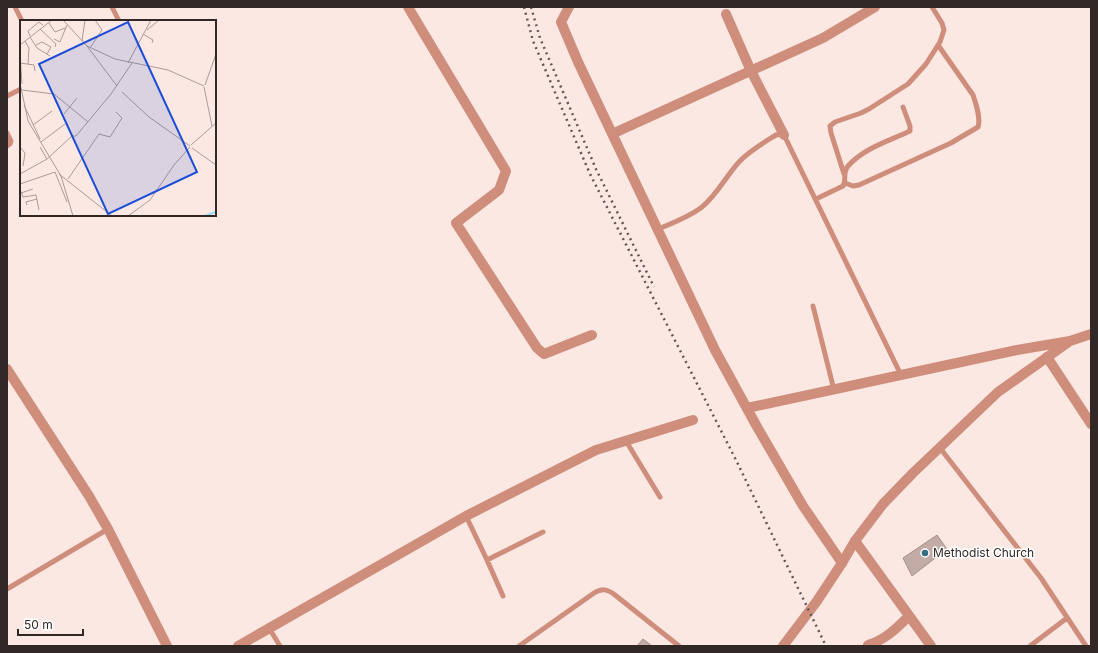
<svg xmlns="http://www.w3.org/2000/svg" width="1098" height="653" viewBox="0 0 1098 653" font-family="Inter,sans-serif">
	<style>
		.building { fill: #c4aca6; stroke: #a69089 }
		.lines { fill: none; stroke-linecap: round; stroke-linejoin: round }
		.service { stroke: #cf8d7b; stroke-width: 5 }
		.minor { stroke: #cf8d7b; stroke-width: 10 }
		.tertiary { stroke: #cf8d7b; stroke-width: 10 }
		.rail { stroke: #635754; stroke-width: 2.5; stroke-dasharray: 2 4; stroke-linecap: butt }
		.poi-dot { fill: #316d85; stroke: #fff; stroke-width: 1.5 }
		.labels { text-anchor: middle; stroke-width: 3; stroke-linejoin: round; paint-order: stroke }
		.poi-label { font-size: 12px; fill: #312826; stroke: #fff; text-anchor: start }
		.inset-river { fill: none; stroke: #99dbf8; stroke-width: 2 }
		.inset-road { fill: none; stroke: #ab9b97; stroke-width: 1 }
		.view { fill: #1d4ed8; fill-opacity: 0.15; stroke: #1d4ed8; stroke-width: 2 }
		.inset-edge { fill: none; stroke: #312826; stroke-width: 2 }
	</style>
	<rect width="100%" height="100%" fill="#fce8e3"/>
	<!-- building -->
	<path class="building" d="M937,535L947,549L912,576L903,558Z
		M643,639L652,646H637Z"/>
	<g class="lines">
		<!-- service -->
		<path class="service" d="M15,7L22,21
			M112,7L119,21
			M7,96L21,89
			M7,133L11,141L10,144L7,146
			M844,174L831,133L830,126L835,122L861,113L869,109L908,84L926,64L940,42L944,30L942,23L932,7
			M845,183L853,186L859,185L951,143L978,127C981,118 976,104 973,95L938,45
			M816,199L843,186C847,180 842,173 848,166C864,148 889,141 910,131V126L903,107
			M658,229C673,223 689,217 702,207C717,195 726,176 739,162C749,151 763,143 776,135L780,134L784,135L901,375
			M813,306L834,390
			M626,441L660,497
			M940,448L1041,578L1086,646
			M466,516L487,560L503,596
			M487,560L543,532
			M7,589L108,529
			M269,628L280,646
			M519,646L594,593C602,588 607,589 615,595L679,646
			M1030,646L1067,618"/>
		<!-- minor -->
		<path class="minor" d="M408,7L506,171L499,190L456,223L537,348L544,354L592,335
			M569,7L561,22L578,62L715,350L756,425L803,506L842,563
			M726,14L751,71L784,135
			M612,134L823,38L875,7
			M1047,357L1091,424
			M855,541L931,646
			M868,645C885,640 897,628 909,616
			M238,646L466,516L596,450L693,420"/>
		<!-- tertiary -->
		<path class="tertiary" d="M7,369L89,496L108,529L167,646
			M747,408L1017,350L1070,341L1091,334
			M783,646L817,601L842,563L855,541L883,504L913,473L998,392L1070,341"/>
		<!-- rail -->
		<path class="rail" d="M524,7L533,41L590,174L736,460L826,646
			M531,7L540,38L596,169L654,287"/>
	</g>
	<!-- markers -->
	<circle class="poi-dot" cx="925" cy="553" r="4"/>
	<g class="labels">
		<!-- poi labels -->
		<g class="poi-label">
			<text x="933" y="557">Methodist Church</text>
		</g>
	</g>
	<!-- overview -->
	<g transform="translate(20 20)">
		<rect width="196" height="196" fill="#fce8e3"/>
		<path class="inset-river" d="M184,196L196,192"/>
		<path class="inset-road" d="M43,0L67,26L97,66M29,3L35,12L45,8M20,9L36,24L35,27M127,10L139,0M123,14L133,20L132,23M10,16L8,11L19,2L23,5M10,17L17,28L30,36M34,19L40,22L47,5M5,21L9,28L8,44M62,21L65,0M0,25L32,0M16,25L22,22L31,27L27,34M67,26L95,39L148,50L184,66M70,28L82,10L75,0M0,34L2,64M0,43L14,45L15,51M108,43L131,0M0,63L8,101L41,156L53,196M185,65L196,34M184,67L192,106M2,70L34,74L68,102M102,72L129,97L170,126M4,85L20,119M44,94L57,78M13,105L32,91M21,122L45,104M171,125L196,103M0,127L5,133L3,146M20,127L27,139M172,128L196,145M0,154L27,139L52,116H56L91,74L112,43M39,154L92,196M48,159L79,114L90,117L102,98L96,92M0,164L35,152L47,182M0,169L3,177L16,175L19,190M1,173L13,169M7,185L6,182L17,179M108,196L130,180L154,145L170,127"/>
		<path class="view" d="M108,2L177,152L88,194L19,44Z"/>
		<rect width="196" height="196" class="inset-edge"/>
	</g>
	<!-- border -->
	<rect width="1098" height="653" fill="none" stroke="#312826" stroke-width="16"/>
	<!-- scale -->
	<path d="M18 629v6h65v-6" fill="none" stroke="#312826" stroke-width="2"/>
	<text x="24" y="629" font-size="12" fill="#312826" stroke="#ffffff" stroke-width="3" paint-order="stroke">50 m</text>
</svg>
